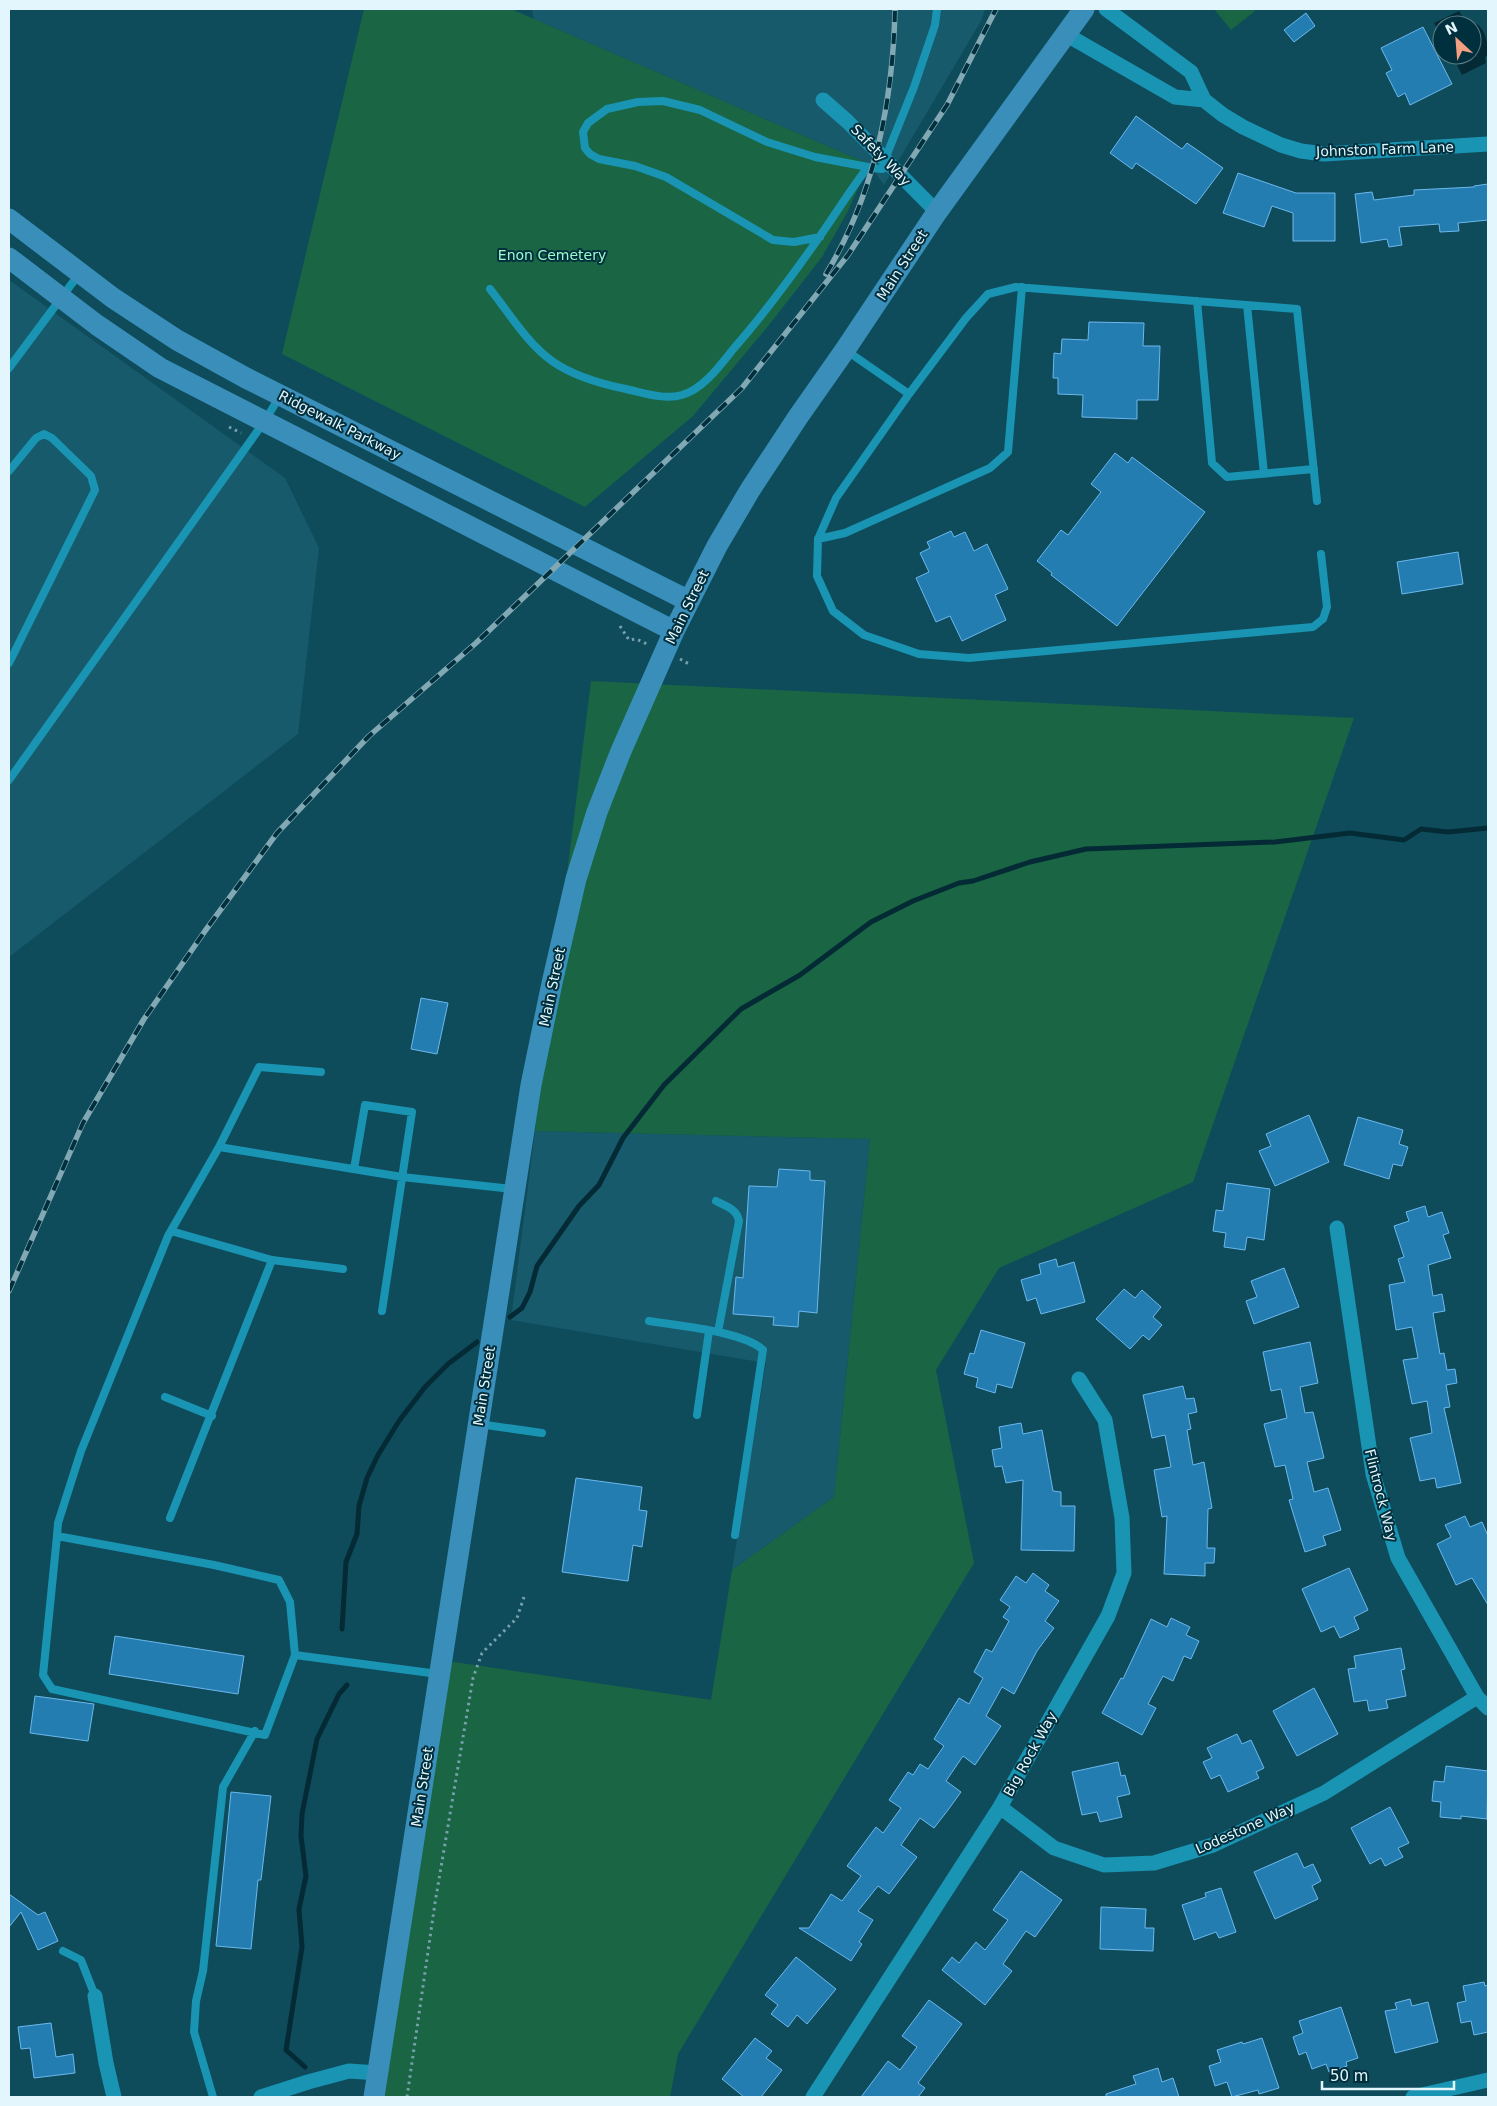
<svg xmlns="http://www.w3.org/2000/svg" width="1497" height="2106" viewBox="0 0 1497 2106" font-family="'DejaVu Sans',sans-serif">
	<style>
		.built { fill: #175a6c }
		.green { fill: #196544 }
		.water { fill: #042b35 }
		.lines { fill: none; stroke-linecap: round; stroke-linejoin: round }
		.stream { stroke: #042b35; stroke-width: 5 }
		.building { fill: #247db1; stroke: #6cb8ed }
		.path { stroke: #77a0ab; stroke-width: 3; stroke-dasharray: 2.5 4; stroke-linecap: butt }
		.lane { stroke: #1a94b3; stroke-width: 8 }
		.street { stroke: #1a94b3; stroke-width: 15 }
		.secondary { stroke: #398fba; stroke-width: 21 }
		.rail-casing { stroke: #81a8b3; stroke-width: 5.5 }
		.rail { stroke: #00303d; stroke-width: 4; stroke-dasharray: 11; stroke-linecap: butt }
		.labels { text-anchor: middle; stroke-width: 4; stroke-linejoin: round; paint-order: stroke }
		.street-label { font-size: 14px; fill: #e3f6fd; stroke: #00303d }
		.park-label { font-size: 14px; fill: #9bfbc9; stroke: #00303d }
	</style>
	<rect width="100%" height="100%" fill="#0e4c5c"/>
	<!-- built -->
	<path class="built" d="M532,9H985L981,21L884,185L869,164L534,19Z
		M9,280L285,478L319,548L298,734L9,957Z
		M535,1131L870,1139L834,1497L732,1570L766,1363L511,1320Z"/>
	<!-- green -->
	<path class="green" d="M364,9H511L869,164L847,213L822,257L769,325L693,416L585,507L282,354Z
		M1214,9H1253L1255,11L1231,30Z
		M591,681L1354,718L1193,1182L999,1268L936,1370L974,1563L678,2054L670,2097H384L447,1661L711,1700L732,1570L834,1497L870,1139L535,1131Z"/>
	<!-- water -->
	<path class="water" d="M1459,11L1466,22C1484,20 1488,41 1488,54L1485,58L1486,63L1462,75L1452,55L1449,57L1448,55H1472V25H1442V38L1434,23Z"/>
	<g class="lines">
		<!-- stream -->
		<path class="stream" d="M510,1317L522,1308L530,1292L537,1266L579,1206L599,1185L623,1138L664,1085L741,1009L800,975L871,922L913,901L959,883L973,881L1030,862L1086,849L1275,842L1350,833L1404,840L1421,829L1448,832L1488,828
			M342,1629L346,1562L357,1534L359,1506L367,1478L378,1455L399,1421L425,1387L448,1364L477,1342
			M305,2067L286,2050L302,1947L299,1909L306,1876L301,1836L302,1814L317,1739L339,1694L347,1685"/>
	</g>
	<!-- building -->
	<path class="building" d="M1306,13L1315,26L1294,42L1284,30Z
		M1423,27L1452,84L1410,105L1405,93L1398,97L1386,73L1392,70L1381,48Z
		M1136,116L1182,149L1187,143L1223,168L1196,204L1136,163L1132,169L1110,153Z
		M1238,173L1296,193H1335V241H1293V213L1272,206L1264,227L1223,213Z
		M1488,184V220L1458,223L1459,231L1440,232L1439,224L1399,227L1402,245L1389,247L1387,239L1361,243L1355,194L1372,192L1374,200L1414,195V190L1474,187V186Z
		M1089,322L1144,323L1143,346H1160L1158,400H1137V419L1082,417L1083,395L1058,394V378H1053L1054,353L1061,354L1062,339L1088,340Z
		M1115,453L1128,463L1132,457L1205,512L1117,626L1051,575L1052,573L1037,561L1061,530L1068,535L1101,492L1091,484Z
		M951,531L954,537L965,532L974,551L987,544L1008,589L995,595L1006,620L962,641L950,616L936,622L916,578L929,572L920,553L930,548L927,542Z
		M1458,552L1463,584L1402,594L1397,562Z
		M421,998L448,1003L437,1054L411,1049Z
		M1309,1115L1329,1162L1275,1186L1259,1151L1271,1146L1266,1134Z
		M1358,1117L1403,1130L1399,1144L1408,1147L1402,1166L1393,1164L1389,1179L1344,1165Z
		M779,1169L810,1171V1180L825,1181L817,1313L799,1311L798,1327L773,1325L774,1317L733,1314L736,1277L743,1278L749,1186L777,1187Z
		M1227,1183L1270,1189L1264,1240L1247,1237L1245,1250L1224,1247L1226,1233L1213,1231L1216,1210L1223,1211Z
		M1425,1206L1428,1217L1442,1212L1449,1233L1443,1235L1451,1258L1428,1265L1433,1296L1442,1294L1445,1311L1433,1313L1440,1354L1444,1353L1447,1370L1455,1369L1457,1383L1446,1385L1450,1407L1444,1408L1461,1483L1437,1488L1435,1478L1420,1481L1410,1438L1432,1433L1427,1401L1412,1404L1403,1360L1418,1358L1412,1327L1396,1330L1389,1285L1405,1282L1398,1259L1404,1257L1394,1226L1409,1221L1406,1212Z
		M1056,1259L1058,1267L1074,1262L1085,1302L1041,1314L1036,1298L1027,1301L1021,1280L1041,1274L1039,1264Z
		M1284,1268L1299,1307L1254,1324L1246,1301L1257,1297L1251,1281Z
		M1124,1289L1135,1298L1142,1290L1161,1307L1153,1317L1162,1325L1149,1340L1143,1335L1130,1349L1096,1319Z
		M981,1330L1025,1343L1012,1388L997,1384L995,1393L976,1387L978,1378L964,1374L970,1353L974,1354Z
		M1310,1342L1318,1383L1300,1387L1305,1413L1313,1412L1324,1458L1307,1462L1314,1492L1328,1488L1341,1530L1323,1536L1326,1545L1305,1552L1289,1500L1293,1499L1285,1465L1275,1467L1264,1424L1287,1418L1281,1389L1271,1391L1263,1352Z
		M1183,1386L1186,1399L1194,1398L1197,1412L1188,1414L1191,1429L1187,1430L1193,1465L1204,1462L1212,1508L1208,1509L1207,1548H1215L1214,1563H1205V1576L1164,1574L1167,1516L1162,1517L1154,1470L1171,1467L1165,1435L1152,1438L1143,1395Z
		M1021,1423L1023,1434L1042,1430L1053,1491L1061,1492V1506H1075L1074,1551L1021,1550L1023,1480L1006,1483L1002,1466L995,1467L992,1450L1002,1448L999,1427Z
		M576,1478L642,1487L639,1510L647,1511L642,1547L633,1545L628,1581L562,1572Z
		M1465,1516L1470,1527L1482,1522L1488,1536V1605L1472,1578L1456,1585L1437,1544L1451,1537L1445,1525Z
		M1349,1568L1368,1610L1354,1617L1359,1629L1340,1638L1334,1626L1321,1632L1302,1589Z
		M1033,1573L1049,1585L1045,1591L1059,1601L1045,1621L1054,1628L1037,1651L1014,1694L1002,1687L986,1716L1001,1726L975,1765L963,1756L946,1781L961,1792L948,1810L934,1828L920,1818L901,1845L917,1857L889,1894L878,1886L858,1911L873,1920L859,1942L862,1944L851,1961L799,1928H809L831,1894L842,1901L861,1876L847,1866L876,1827L883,1833L901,1808L889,1800L908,1772L913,1775L920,1764L928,1769L944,1746L934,1739L959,1698L969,1704L983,1678L974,1672L986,1649L992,1652L1009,1621L1003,1617L1010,1607L1000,1600L1016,1576L1026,1583Z
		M1171,1618L1190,1627L1186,1635L1199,1641L1191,1659L1184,1656L1173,1681L1163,1676L1148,1704L1156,1708L1142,1735L1102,1713L1121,1678L1123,1679L1151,1619L1167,1627Z
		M115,1636L244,1656L238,1694L109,1674Z
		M1401,1648L1405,1669L1401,1670L1406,1696L1386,1700L1388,1708L1369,1711L1367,1700L1354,1702L1348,1669L1356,1668L1354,1656Z
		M1314,1688L1338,1734L1297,1756L1273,1711Z
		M35,1696L94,1704L88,1741L30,1733Z
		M1237,1734L1242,1744L1251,1740L1264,1768L1256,1772L1259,1778L1228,1792L1220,1775L1211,1779L1203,1762L1212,1758L1207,1748Z
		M1118,1762L1121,1776L1125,1775L1130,1794L1117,1797L1122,1817L1100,1822L1097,1812L1082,1815L1072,1772Z
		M1446,1766L1488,1771L1487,1819L1461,1816V1819L1440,1817L1441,1802L1432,1801L1434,1781L1444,1782Z
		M231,1792L271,1796L261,1880H258L251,1949L216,1946Z
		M1390,1807L1409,1843L1398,1848L1403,1857L1385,1866L1381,1858L1370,1864L1351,1828Z
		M1297,1853L1304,1868L1313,1864L1321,1881L1312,1886L1318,1899L1275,1919L1254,1872Z
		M1021,1871L1062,1900L1035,1937L1026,1931L1003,1964L1012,1971L985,2005L942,1970L952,1957L959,1963L976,1942L985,1950L1008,1920L993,1910Z
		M1221,1888L1236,1932L1219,1938L1216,1932L1194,1940L1182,1905L1206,1897L1205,1893Z
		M9,1894L38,1915L45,1912L58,1941L38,1950L21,1912L9,1927Z
		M1101,1907L1146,1909L1145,1928H1154L1153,1951L1100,1949Z
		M796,1957L836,1989L807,2024L797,2015L788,2027L771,2014L778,2005L765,1995Z
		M1484,1982L1485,1986L1488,1985V2032L1474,2035L1471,2021L1461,2023L1457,2003L1466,2001L1463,1986Z
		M1410,1999L1412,2006L1428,2002L1438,2042L1395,2053L1385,2011L1397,2009L1395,2003Z
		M929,2000L962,2024L918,2083L925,2088L918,2097H861L888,2061L900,2070L917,2047L902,2036Z
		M1341,2007L1358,2058L1346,2062L1347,2066L1329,2072L1326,2064L1312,2069L1306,2052L1299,2055L1293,2037L1303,2033L1299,2021Z
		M51,2023L56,2057L73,2054L75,2073L34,2078L30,2048L21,2049L18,2027Z
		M755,2038L772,2051L766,2058L782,2070L761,2097H744L722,2079Z
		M1262,2038L1279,2088L1259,2094L1258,2090L1232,2097L1227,2082L1215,2086L1209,2066L1221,2062L1217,2050L1242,2042L1243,2044Z
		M1158,2068L1162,2082L1173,2078L1179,2097H1106V2094L1136,2084L1133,2076Z"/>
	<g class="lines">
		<!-- path -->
		<path class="path" d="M229,427L241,433
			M620,626L629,640L636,639L647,644
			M680,659L691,665
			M407,2097L435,1903L473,1678L482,1653L517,1618L525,1594"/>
		<!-- lane -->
		<path class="lane" d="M885,159L914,87L935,25L937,9
			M820,237L794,242L773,240L666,177L635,166L599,159L590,154L585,148L583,132L588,123L607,109L638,102L663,101L700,110L767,142L815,157L873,168L882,169L891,166
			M490,289C509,313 527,343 552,361C573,376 601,384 626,389C644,393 664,400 682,395C704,389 721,364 735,347C765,313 792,276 818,239C835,215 850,190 868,167
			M1197,301L1212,463L1227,477L1314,469
			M1247,305L1264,474
			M847,351L909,394L966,318L988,294L1016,287L1297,309L1317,501
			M9,368L79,274
			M909,394L836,498L818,539L817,576L833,611L864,635L919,654L969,658L1313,627L1323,619L1327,607L1321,554
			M9,471L36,438L44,434L52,438L91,476L95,490L9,663
			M818,539L845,533L990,468L1008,452L1022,287
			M9,780L264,422L280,396
			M321,1072L259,1067L219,1147L402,1177L513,1189
			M354,1169L365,1105L412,1112L382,1311
			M716,1201C726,1206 737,1209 739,1221L718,1332
			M272,1260L343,1269
			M649,1321C678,1326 743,1331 763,1350L735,1535
			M165,1397L212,1416
			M697,1415L709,1331
			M479,1424L542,1433
			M170,1518L272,1260L171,1231
			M57,1536L214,1565L279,1580L290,1602L295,1655L265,1735L52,1689L43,1675Z
			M57,1536L58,1523L81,1451L168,1236L219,1147
			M295,1655L438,1674
			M63,1951L81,1960L95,1996
			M213,2097L194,2032L196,2001L203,1971L223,1787L255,1731"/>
		<!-- street -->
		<path class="street" d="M1106,9L1191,72L1204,100L1223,115L1243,127L1281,145L1301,151L1324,154L1488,144
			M1067,35L1175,97L1204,100
			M823,100L848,122L937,212
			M1337,1228L1373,1474L1398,1558L1477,1697L1488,1708
			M1000,1807L1054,1848L1104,1865L1154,1863L1213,1845L1324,1793L1477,1697
			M95,1996L106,2063L114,2097
			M261,2097L308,2082L349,2071L378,2073
			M813,2097L1000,1807L1108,1616L1124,1573L1122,1518L1105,1420L1079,1379
			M1413,2097L1488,2080"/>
		<!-- secondary -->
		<path class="secondary" d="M9,219L113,298L177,340L246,378L689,601
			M9,258L97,325L160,368L674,631
			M374,2097L531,1085L552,983L576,879L597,812L621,751L674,631L717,546L750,490L798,417L845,350L937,212L1084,9"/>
		<!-- rail casing -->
		<g class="rail-casing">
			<path id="rail" d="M826,274C875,193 893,102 895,9
				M9,1291L83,1123L144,1019L205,931L277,833L369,736L476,643L742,388L848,255L947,105L996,9"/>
		</g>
		<!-- rail -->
		<use href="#rail" class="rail"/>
	</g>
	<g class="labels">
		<!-- street labels -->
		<g class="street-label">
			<text transform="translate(1385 149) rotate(-2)" y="5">Johnston Farm Lane</text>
			<text transform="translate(881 155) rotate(46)" y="5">Safety Way</text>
			<text transform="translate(902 265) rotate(-57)" y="5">Main Street</text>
			<text transform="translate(340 425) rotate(27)" y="5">Ridgewalk Parkway</text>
			<text transform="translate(687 607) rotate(-64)" y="5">Main Street</text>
			<text transform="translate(552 987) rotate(-78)" y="5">Main Street</text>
			<text transform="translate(484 1386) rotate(-81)" y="5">Main Street</text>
			<text transform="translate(1381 1495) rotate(76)" y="5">Flintrock Way</text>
			<text transform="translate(1030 1754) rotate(-61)" y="5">Big Rock Way</text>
			<text transform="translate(422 1787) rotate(-81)" y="5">Main Street</text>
			<text transform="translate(1245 1828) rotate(-24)" y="5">Lodestone Way</text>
		</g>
		<!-- park labels -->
		<g class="park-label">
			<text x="552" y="260">Enon Cemetery</text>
		</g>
	</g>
	<!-- border -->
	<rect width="1497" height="2106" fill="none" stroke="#e3f6fd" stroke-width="20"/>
	<!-- north arrow -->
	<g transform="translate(1457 40) rotate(334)"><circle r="24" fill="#00303d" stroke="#5b7f8a"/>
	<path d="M0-4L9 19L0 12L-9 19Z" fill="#f39f82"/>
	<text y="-8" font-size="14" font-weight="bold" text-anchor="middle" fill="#e3f6fd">N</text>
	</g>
	<!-- scale -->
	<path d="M1322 2081v8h132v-8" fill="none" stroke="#e3f6fd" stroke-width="2.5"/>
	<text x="1330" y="2081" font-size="15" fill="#e3f6fd" stroke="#00303d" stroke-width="4" paint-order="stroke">50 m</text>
</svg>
